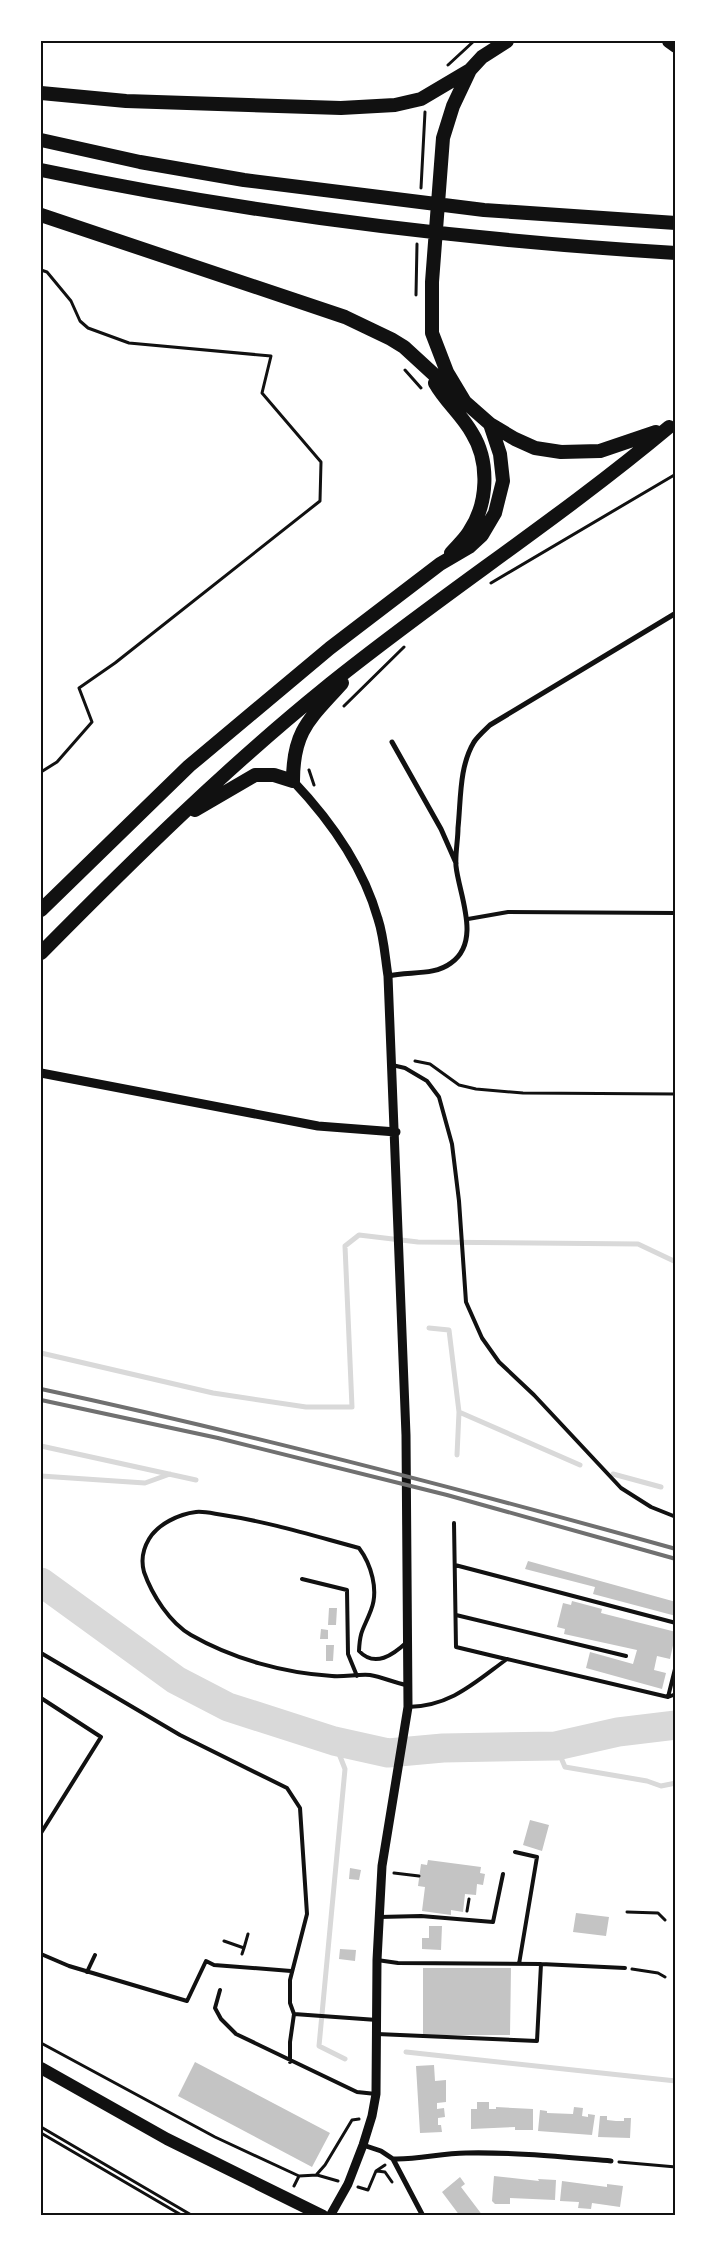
<svg xmlns="http://www.w3.org/2000/svg" width="717" height="2257" viewBox="0 0 717 2257" font-family="'Public Sans',sans-serif">
	<style>
		.lines { fill: none; stroke-linecap: round; stroke-linejoin: round }
		.stream { stroke: #d9d9d9; stroke-width: 5 }
		.river { stroke: #d9d9d9; stroke-width: 29 }
		.building { fill: #c4c4c4 }
		.path { stroke: #111; stroke-width: 3 }
		.service { stroke: #111; stroke-width: 4 }
		.minor { stroke: #111; stroke-width: 5 }
		.tertiary { stroke: #111; stroke-width: 9 }
		.primary { stroke: #111; stroke-width: 12 }
		.trunk { stroke: #111; stroke-width: 14 }
		.rail { stroke: #707070; stroke-width: 4 }
		.neatline { fill: none; stroke: #111; stroke-width: 2 }
	</style>
	<rect width="100%" height="100%" fill="#fff"/>
	<g class="lines">
		<!-- stream -->
		<path class="stream" d="M429,1328L449,1330L459,1412L580,1465
			M41,1353L213,1393L306,1407H352L345,1246L359,1235L418,1242L638,1244L676,1262
			M41,1446L196,1480
			M457,1455L459,1412
			M613,1474L661,1487
			M41,1476L145,1483L170,1474
			M334,1741L345,1769L319,2046L345,2059
			M556,1746L565,1767L647,1781L661,1786L676,1783
			M406,2052L676,2081"/>
		<!-- river -->
		<path class="river" d="M41,1582L176,1680L228,1707L334,1741L388,1753L443,1748L556,1746L618,1732L676,1725"/>
	</g>
	<!-- building -->
	<path class="building" d="M528,1561L676,1602V1616L593,1594L595,1587L525,1569Z
		M572,1601L602,1609L601,1613L676,1632L670,1659L657,1656L654,1670L666,1673L662,1689L586,1668L590,1652L633,1664L637,1650L564,1634L565,1629L557,1627L563,1603L571,1605Z
		M329,1608H337L336,1625H328Z
		M321,1629L328,1630V1639H320Z
		M326,1645H334L333,1661H326Z
		M530,1820L549,1825L542,1851L523,1845Z
		M428,1860L481,1867L480,1873L485,1874L483,1885L477,1884L476,1895L465,1894L463,1912L451,1910V1915L422,1911L425,1887L418,1886L421,1864L427,1865Z
		M350,1868L361,1870L359,1880L349,1879Z
		M576,1913L609,1917L606,1936L573,1932Z
		M429,1926H442L441,1950L422,1949V1938H429Z
		M340,1949L356,1950L355,1961L339,1959Z
		M423,1968H511L510,2035H423Z
		M195,2062L330,2133L312,2167L178,2096Z
		M434,2065L435,2081L446,2080V2102L437,2103V2109L444,2108L445,2117L438,2118V2125H441L442,2132L420,2133L416,2066Z
		M477,2102H489V2109H496V2107L533,2109V2130H515V2127L471,2129V2109H477Z
		M574,2107L583,2108L582,2116L588,2117V2114L595,2115L592,2135L538,2131L540,2110L547,2111V2113L573,2114Z
		M600,2116H607V2120L616,2121H624V2118H631L630,2138L598,2137Z
		M494,2176L539,2181L538,2179L556,2180L555,2200L510,2198V2204H495L492,2201Z
		M460,2177L465,2184L461,2187L483,2216H460L442,2192Z
		M562,2181L607,2187V2184L623,2186L620,2207L592,2203L591,2209L578,2208L579,2202L560,2201Z"/>
	<g class="lines">
		<!-- path -->
		<path class="path" d="M448,65L474,41
			M421,188L425,112
			M41,270L47,272L71,301L80,321L88,328L129,343L271,356L262,393L321,462L320,501L115,663L79,688L92,722L57,762L41,772
			M416,295L417,244
			M405,370L421,388
			M491,583L676,474
			M344,706L404,647
			M309,770L314,785
			M415,1061L430,1064L459,1085L476,1089L523,1093L676,1094
			M394,1873L419,1876
			M467,1911L469,1899
			M627,1912L658,1913L665,1920
			M224,1941L244,1948L248,1934
			M242,1954L244,1948
			M632,1969L658,1973L665,1977
			M41,2043L215,2137L299,2176L317,2175L338,2181
			M41,2127L193,2216
			M41,2133L183,2216
			M619,2162L676,2167
			M377,2171L385,2172L392,2182
			M317,2174L325,2165L352,2120L359,2119
			M294,2186L299,2176
			M358,2187L368,2190L376,2171L385,2165"/>
		<!-- service -->
		<path class="service" d="M468,919L508,912L676,913
			M392,1065L405,1068L427,1081L439,1097L452,1144L459,1201L466,1302L482,1338L499,1362L534,1395L621,1488L651,1507L676,1517
			M454,1523L456,1647L506,1659
			M455,1565L676,1623
			M302,1579L347,1590L348,1654L357,1676
			M456,1615L626,1656
			M407,1642C393,1655 375,1668 359,1651C360,1629 364,1629 371,1610C379,1590 371,1564 359,1548C314,1536 269,1522 223,1515C215,1514 204,1511 196,1512C179,1514 158,1524 149,1539C143,1549 141,1561 144,1572C152,1595 170,1623 191,1635C233,1659 284,1673 332,1676C345,1677 358,1674 370,1675C383,1677 394,1683 407,1685
			M41,1653L180,1735L287,1788L300,1808L307,1914L290,1980V2003L294,2014L290,2042V2062
			M668,1697L676,1694
			M41,1698L101,1737L41,1833
			M408,1707C451,1706 474,1683 507,1659L668,1697L676,1665
			M515,1852L537,1857L519,1964
			M379,1917L421,1916L493,1922L503,1874
			M41,1954L69,1966L187,2001L206,1961L214,1965L291,1971
			M541,1964L625,1968
			M87,1972L95,1955
			M220,1990L215,2008L221,2019L236,2034L357,2092L376,2094
			M294,2014L377,2020
			M377,2034L537,2041L541,1964L398,1963L377,1960"/>
		<!-- minor -->
		<path class="minor" d="M392,742L441,829L456,863
			M388,976C409,971 434,976 451,963C482,941 459,895 456,866C455,854 458,840 458,828C461,799 459,767 474,742C478,736 485,730 490,725L676,613
			M363,2145L381,2151L393,2159L423,2216
			M393,2159C418,2160 441,2153 466,2153C514,2152 563,2157 611,2161"/>
		<!-- tertiary -->
		<path class="tertiary" d="M293,781C331,821 363,866 378,919C384,937 385,957 388,976L406,1435L408,1707L382,1866L377,1960L376,2094L372,2116L363,2145L348,2184L330,2216
			M41,1073L318,1126L396,1132"/>
		<!-- primary -->
		<path class="primary" d="M41,2068L167,2139L323,2216"/>
		<!-- trunk -->
		<path class="trunk" d="M507,41L482,57L470,70L453,106L443,138L432,282V333L447,372L465,402L490,424L515,439L535,448L561,452L600,451L656,432
			M669,41L676,46
			M41,93L126,101L341,108L395,105L421,99L470,70
			M41,140L140,162L244,180L484,210L676,223
			M41,170C251,214 462,240 676,253
			M41,215L345,317L391,339L404,347L453,392
			M435,383C445,401 462,415 472,433C490,462 488,504 469,532C464,540 457,546 451,553
			M195,810L255,775H274L293,781C293,730 310,719 342,683
			M41,910L189,766L330,648L440,564L469,547L482,535L495,513L503,481L500,454L490,424
			M41,953C132,861 224,770 324,689C436,598 558,520 669,427"/>
		<!-- rail -->
		<path class="rail" d="M41,1389C255,1435 465,1490 676,1549
			M41,1400L218,1438L447,1495L676,1559"/>
	</g>
	<!-- border -->
	<rect width="717" height="2257" fill="none" stroke="#ffffff" stroke-width="85"/>
	<rect x="42" y="42" width="632" height="2172" class="neatline"/>
</svg>
